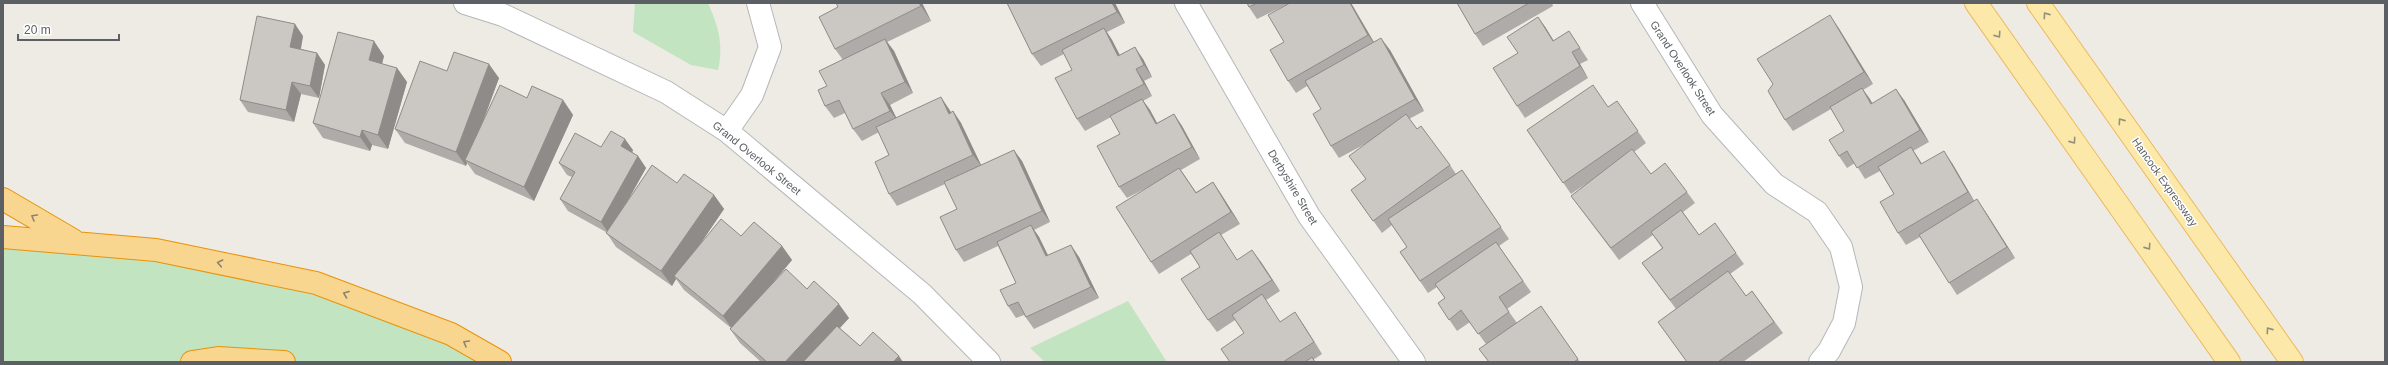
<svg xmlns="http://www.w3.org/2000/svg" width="2388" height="365" viewBox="0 0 2388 365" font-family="Helvetica,sans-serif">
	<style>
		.green { fill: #c3e4c1 }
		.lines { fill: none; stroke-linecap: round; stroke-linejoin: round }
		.minor-casing { stroke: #b4b7ba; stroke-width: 24 }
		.primary-casing { stroke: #ecba5e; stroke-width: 24 }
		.motorway-casing { stroke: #e99208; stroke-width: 24 }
		.minor { stroke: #fff; stroke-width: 22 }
		.primary { stroke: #fce9aa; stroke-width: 22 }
		.motorway { stroke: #f9d68f; stroke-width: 22 }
		.wall { fill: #afaba8 }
		.shaded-wall { fill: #8e8b88 }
		.building { fill: #cbc7c3; stroke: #8e8b88 }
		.oneway { stroke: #94907c }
		.oneway2 { stroke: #8b8371 }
		.labels { text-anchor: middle; stroke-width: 3; stroke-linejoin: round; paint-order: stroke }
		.street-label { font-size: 11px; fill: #5c6064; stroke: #fff }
	</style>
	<rect width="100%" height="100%" fill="#eeebe4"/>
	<!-- green -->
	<path class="green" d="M635,3H708C718,26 724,44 718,70L691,65L633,32Z
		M3,239L156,250L451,334L494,362H3Z
		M1128,301L1167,362H1045L1030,348Z"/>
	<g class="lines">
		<!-- minor casing -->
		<g class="minor-casing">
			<path id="minor" d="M465,3L503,15L666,92L727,131L922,294L989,362
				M1186,3L1309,216L1414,362
				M1642,3L1712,115L1774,184L1817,212L1841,247L1851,287L1844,323L1829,351L1820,362
				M727,131L752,95L770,47L758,3"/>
		</g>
		<!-- primary casing -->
		<g class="primary-casing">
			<path id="primary" d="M1976,3L2229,362
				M2038,3L2292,362"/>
		</g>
		<!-- motorway casing -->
		<g class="motorway-casing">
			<path id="motorway" d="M3,199L73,240
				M3,237L156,250L316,283L451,334L500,362
				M192,362L218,358L284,362"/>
		</g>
		<!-- minor -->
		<use href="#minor" class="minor"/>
		<!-- primary -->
		<use href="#primary" class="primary"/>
		<!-- motorway -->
		<use href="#motorway" class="motorway"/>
	</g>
	<!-- wall -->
	<path class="wall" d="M922,3L931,21L887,42L894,51L913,93L890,105L896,118L949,109L951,112L953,111L961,123L981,165L1022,161L1050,222L1034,230L1039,237L1048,255L1079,257L1099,298L1034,329L1024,315L1016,318L1008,306L1016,283L998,246L964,262L956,250L957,209L945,184L897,206L889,194V155L879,132L862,141L853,129L845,113L834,118L825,106L827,86L843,60L835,49L838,7Z
		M1007,3H1115L1125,23L1107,32L1112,40L1120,55L1143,59L1152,77L1144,81L1152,96L1143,101L1150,110L1157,123L1174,114L1182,126L1200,159L1181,170L1196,192L1213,182L1221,194L1240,224L1221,235L1237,260L1261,262L1280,291L1266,300L1280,322L1303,324L1322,354L1313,360L1315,362H1230L1244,333L1235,320L1217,332L1208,320L1200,267L1191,254L1159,274L1151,262L1152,185L1127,198L1119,187L1120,134L1111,117L1085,131L1077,119L1072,70L1064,54L1041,66L1032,54Z
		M1247,3H1351L1374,42L1390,50L1424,111L1409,119L1417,129L1450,165L1456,174L1462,170L1509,239L1499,246L1531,292L1507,309L1517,323L1541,306L1580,362H1489L1486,344L1470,322L1457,331L1438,303L1445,298L1437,287L1428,293L1400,252L1407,247L1392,225L1382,233L1351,190L1366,179L1367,143L1339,158L1331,146L1321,109L1307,86L1296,93L1288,81L1284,42L1286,5L1257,19L1249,7Z
		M1457,3H1552L1553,6L1483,46L1475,34Z
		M1538,17L1554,41L1569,31L1588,60L1580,64L1588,78L1525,118L1517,106L1518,53Z
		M1838,27L1873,84L1863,90L1872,103L1904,100L1929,142L1913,151L1922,164L1952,163L1974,201L1985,211L2015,258L1957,295L1920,237L1906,245L1898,233L1894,194L1880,171L1865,179L1855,163L1847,168L1839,156L1844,131L1831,109L1793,131L1785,120Z
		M303,36L301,49L317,53L325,65L319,98L301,94L294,122L248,112L240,100Z
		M384,56L382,64L397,68L407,82L388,149L372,145L370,151L323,138L313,123Z
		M447,71L499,78L482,125L527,98L563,100L573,115L534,201L475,174L467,163L466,166L405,143L395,129Z
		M1617,101L1646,143L1634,152L1651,174L1687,192L1695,203L1683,212L1699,235L1736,253L1744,264L1730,274L1746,296L1752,291L1783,333L1743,362H1687L1658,322L1676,309L1642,263L1662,248L1653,235L1619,260L1571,196L1587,183L1571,194L1527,130L1608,107Z
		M601,147L633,150L632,152L638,156L646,168L627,202L677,183L714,195L724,209L697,249L741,236L782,246L792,260L774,282L807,289L849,318L840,328L860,346L903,362H761L740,343L730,329L731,328L684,290L676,279L672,286L616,247L606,232L568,211L560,199L572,177L567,175L559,163Z"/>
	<!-- shaded-wall -->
	<path class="shaded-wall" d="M919,3H922L931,21Z
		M1112,3H1115L1125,23L1117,12Z
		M1350,3H1351L1376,46L1368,35Z
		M1830,15L1838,27L1873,84L1864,72Z
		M1538,17L1546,28L1561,53L1553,41Z
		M295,24L303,36L299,58L290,47Z
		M1104,28L1112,40L1126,68L1118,56Z
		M1381,38L1390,50L1424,111L1415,99Z
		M885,39L894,51L913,93L905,82Z
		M374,41L384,56L379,75L369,60Z
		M1135,47L1143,59L1152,77L1144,65Z
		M1572,52L1580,64L1588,78L1580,66Z
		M317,53L325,65L319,98L310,86Z
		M489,64L499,78L468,161L465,160L467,163L466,166L456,152Z
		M397,68L407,82L388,149L378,135Z
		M1136,69L1144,81L1152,96L1144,84Z
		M292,82L301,94L294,122L286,110Z
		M1862,88L1870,99L1879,116L1871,104Z
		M1896,89L1904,100L1929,142L1920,130Z
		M881,93L890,105L899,123L890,111Z
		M941,97L949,109L957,125L949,114Z
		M1142,99L1150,110L1164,136L1156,124Z
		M563,100L573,115L534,201L524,187Z
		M953,111L961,123L982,167L973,155Z
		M1174,114L1182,126L1200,159L1192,147Z
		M362,130L372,145L370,151L360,137Z
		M625,139L633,150L630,158L621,146Z
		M1911,147L1919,159L1929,176L1921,164Z
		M1014,150L1022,161L1050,222L1042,211Z
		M1944,151L1952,163L1976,204L1968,192Z
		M638,156L646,168L609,234L601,222Z
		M1213,182L1221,194L1240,224L1231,212Z
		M714,195L724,209L677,278L674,276L676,279L672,286L661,271Z
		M1977,199L1985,211L2015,258L2007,247Z
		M1031,225L1039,237L1054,268L1046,256Z
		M1071,245L1079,257L1099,298L1091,287Z
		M782,246L792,260L733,330L723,316Z
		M1252,250L1261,262L1280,291L1272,280Z
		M839,304L849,318L808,362H785Z
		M1295,312L1303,324L1322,354L1314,342Z
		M899,356L903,362H893Z"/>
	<!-- building -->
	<path class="building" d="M836,3H919L921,6L835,49L819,17L838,7Z
		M1007,3H1112L1117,12L1032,54Z
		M1247,3H1257L1249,7Z
		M1290,3H1350L1368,35L1288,81L1270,50L1284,42L1268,15Z
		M1457,3H1529L1475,34Z
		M1830,15L1864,72L1785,120L1768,91L1773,84L1757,59Z
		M257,16L295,24L290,47L317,53L310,86L292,82L286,110L240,100Z
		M1538,17L1553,41L1569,31L1580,48L1572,52L1580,66L1517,106L1493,68L1518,53L1507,37Z
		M1104,28L1118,56L1135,47L1144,65L1136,69L1144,84L1077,119L1055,78L1072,70L1062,50Z
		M338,32L374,41L369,60L397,68L378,135L362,130L360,137L313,123Z
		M1381,38L1415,99L1331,146L1313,114L1321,109L1305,81Z
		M885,39L905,82L881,93L890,111L853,129L839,100L825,106L818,90L827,86L819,71Z
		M454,52L489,64L456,152L395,129L420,61L447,71Z
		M500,85L527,98L532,86L563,100L524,187L465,160Z
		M1593,85L1608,107L1617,101L1638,131L1563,183L1527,130Z
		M1862,88L1871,104L1896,89L1920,130L1857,168L1847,151L1839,156L1829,140L1844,131L1830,107Z
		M941,97L949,114L953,111L973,155L889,194L875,162L889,155L876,127Z
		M1142,99L1156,124L1174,114L1192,147L1119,187L1097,146L1120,134L1110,116Z
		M1406,114L1417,129L1421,126L1450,165L1373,221L1351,190L1366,179L1349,156Z
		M611,131L625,139L621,146L638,156L601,222L560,199L575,172L559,163L575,133L601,147Z
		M1911,147L1921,164L1944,151L1968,192L1898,233L1880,202L1894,194L1878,167Z
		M1632,149L1651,174L1665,163L1687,192L1611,248L1571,196Z
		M1014,150L1042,211L956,250L940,217L957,209L944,182Z
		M652,165L677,183L684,174L714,195L661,271L606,233Z
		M1179,168L1196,193L1213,182L1231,212L1151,262L1116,207Z
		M1462,170L1501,227L1420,281L1400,252L1407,247L1388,219Z
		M1977,199L2007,247L1949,283L1919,235Z
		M1681,210L1699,235L1715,223L1736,253L1670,300L1642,263L1663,248L1651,232Z
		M721,219L741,236L754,222L782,246L723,316L674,276Z
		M1031,225L1046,256L1071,245L1091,287L1026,317L1018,302L1008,306L1000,290L1016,283L997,242Z
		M1219,232L1237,260L1252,250L1272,280L1208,320L1181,279L1200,267L1190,251Z
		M1496,242L1523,281L1499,297L1509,312L1478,334L1461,310L1449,320L1438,303L1445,298L1435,284Z
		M786,269L807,289L814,281L839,304L785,362H767L730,329Z
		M1728,271L1746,296L1752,291L1774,322L1718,362H1687L1658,322Z
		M1262,294L1280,322L1295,312L1314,342L1283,362H1230L1221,349L1244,333L1232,315Z
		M1541,306L1578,359L1574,362H1489L1479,349Z
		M837,326L860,346L873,332L899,356L893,362H803Z
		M1312,357L1315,362H1305Z"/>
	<!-- one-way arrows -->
	<defs><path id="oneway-chevron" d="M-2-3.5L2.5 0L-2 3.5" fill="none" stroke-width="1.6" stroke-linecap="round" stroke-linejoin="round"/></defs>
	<g class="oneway">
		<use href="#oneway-chevron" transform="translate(2046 15) rotate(-125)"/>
		<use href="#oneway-chevron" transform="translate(1998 35) rotate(55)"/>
		<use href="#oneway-chevron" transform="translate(2121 121) rotate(-125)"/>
		<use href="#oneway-chevron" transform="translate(2073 141) rotate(55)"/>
		<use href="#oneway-chevron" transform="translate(2148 247) rotate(55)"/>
		<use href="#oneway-chevron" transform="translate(2269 330) rotate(-125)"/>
	</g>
	<g class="oneway2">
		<use href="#oneway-chevron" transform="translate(34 217) rotate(-150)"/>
		<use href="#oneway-chevron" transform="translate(220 263) rotate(-168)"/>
		<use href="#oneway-chevron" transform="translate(346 294) rotate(-159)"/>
		<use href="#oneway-chevron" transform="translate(466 343) rotate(-150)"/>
	</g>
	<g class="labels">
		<!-- street labels -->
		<g class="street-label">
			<text transform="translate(1683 68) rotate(57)" y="4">Grand Overlook Street</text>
			<text transform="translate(757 158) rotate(39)" y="4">Grand Overlook Street</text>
			<text transform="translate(2165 182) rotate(55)" y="4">Hancock Expressway</text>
			<text transform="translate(1293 187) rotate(59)" y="4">Derbyshire Street</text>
		</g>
	</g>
	<!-- border -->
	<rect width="2388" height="365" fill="none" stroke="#5c6064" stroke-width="8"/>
	<!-- scale -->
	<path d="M18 34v6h101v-6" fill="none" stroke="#5c6064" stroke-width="2"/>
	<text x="24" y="34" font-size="12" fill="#5c6064" stroke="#ffffff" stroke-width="3" paint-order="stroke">20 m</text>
</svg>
